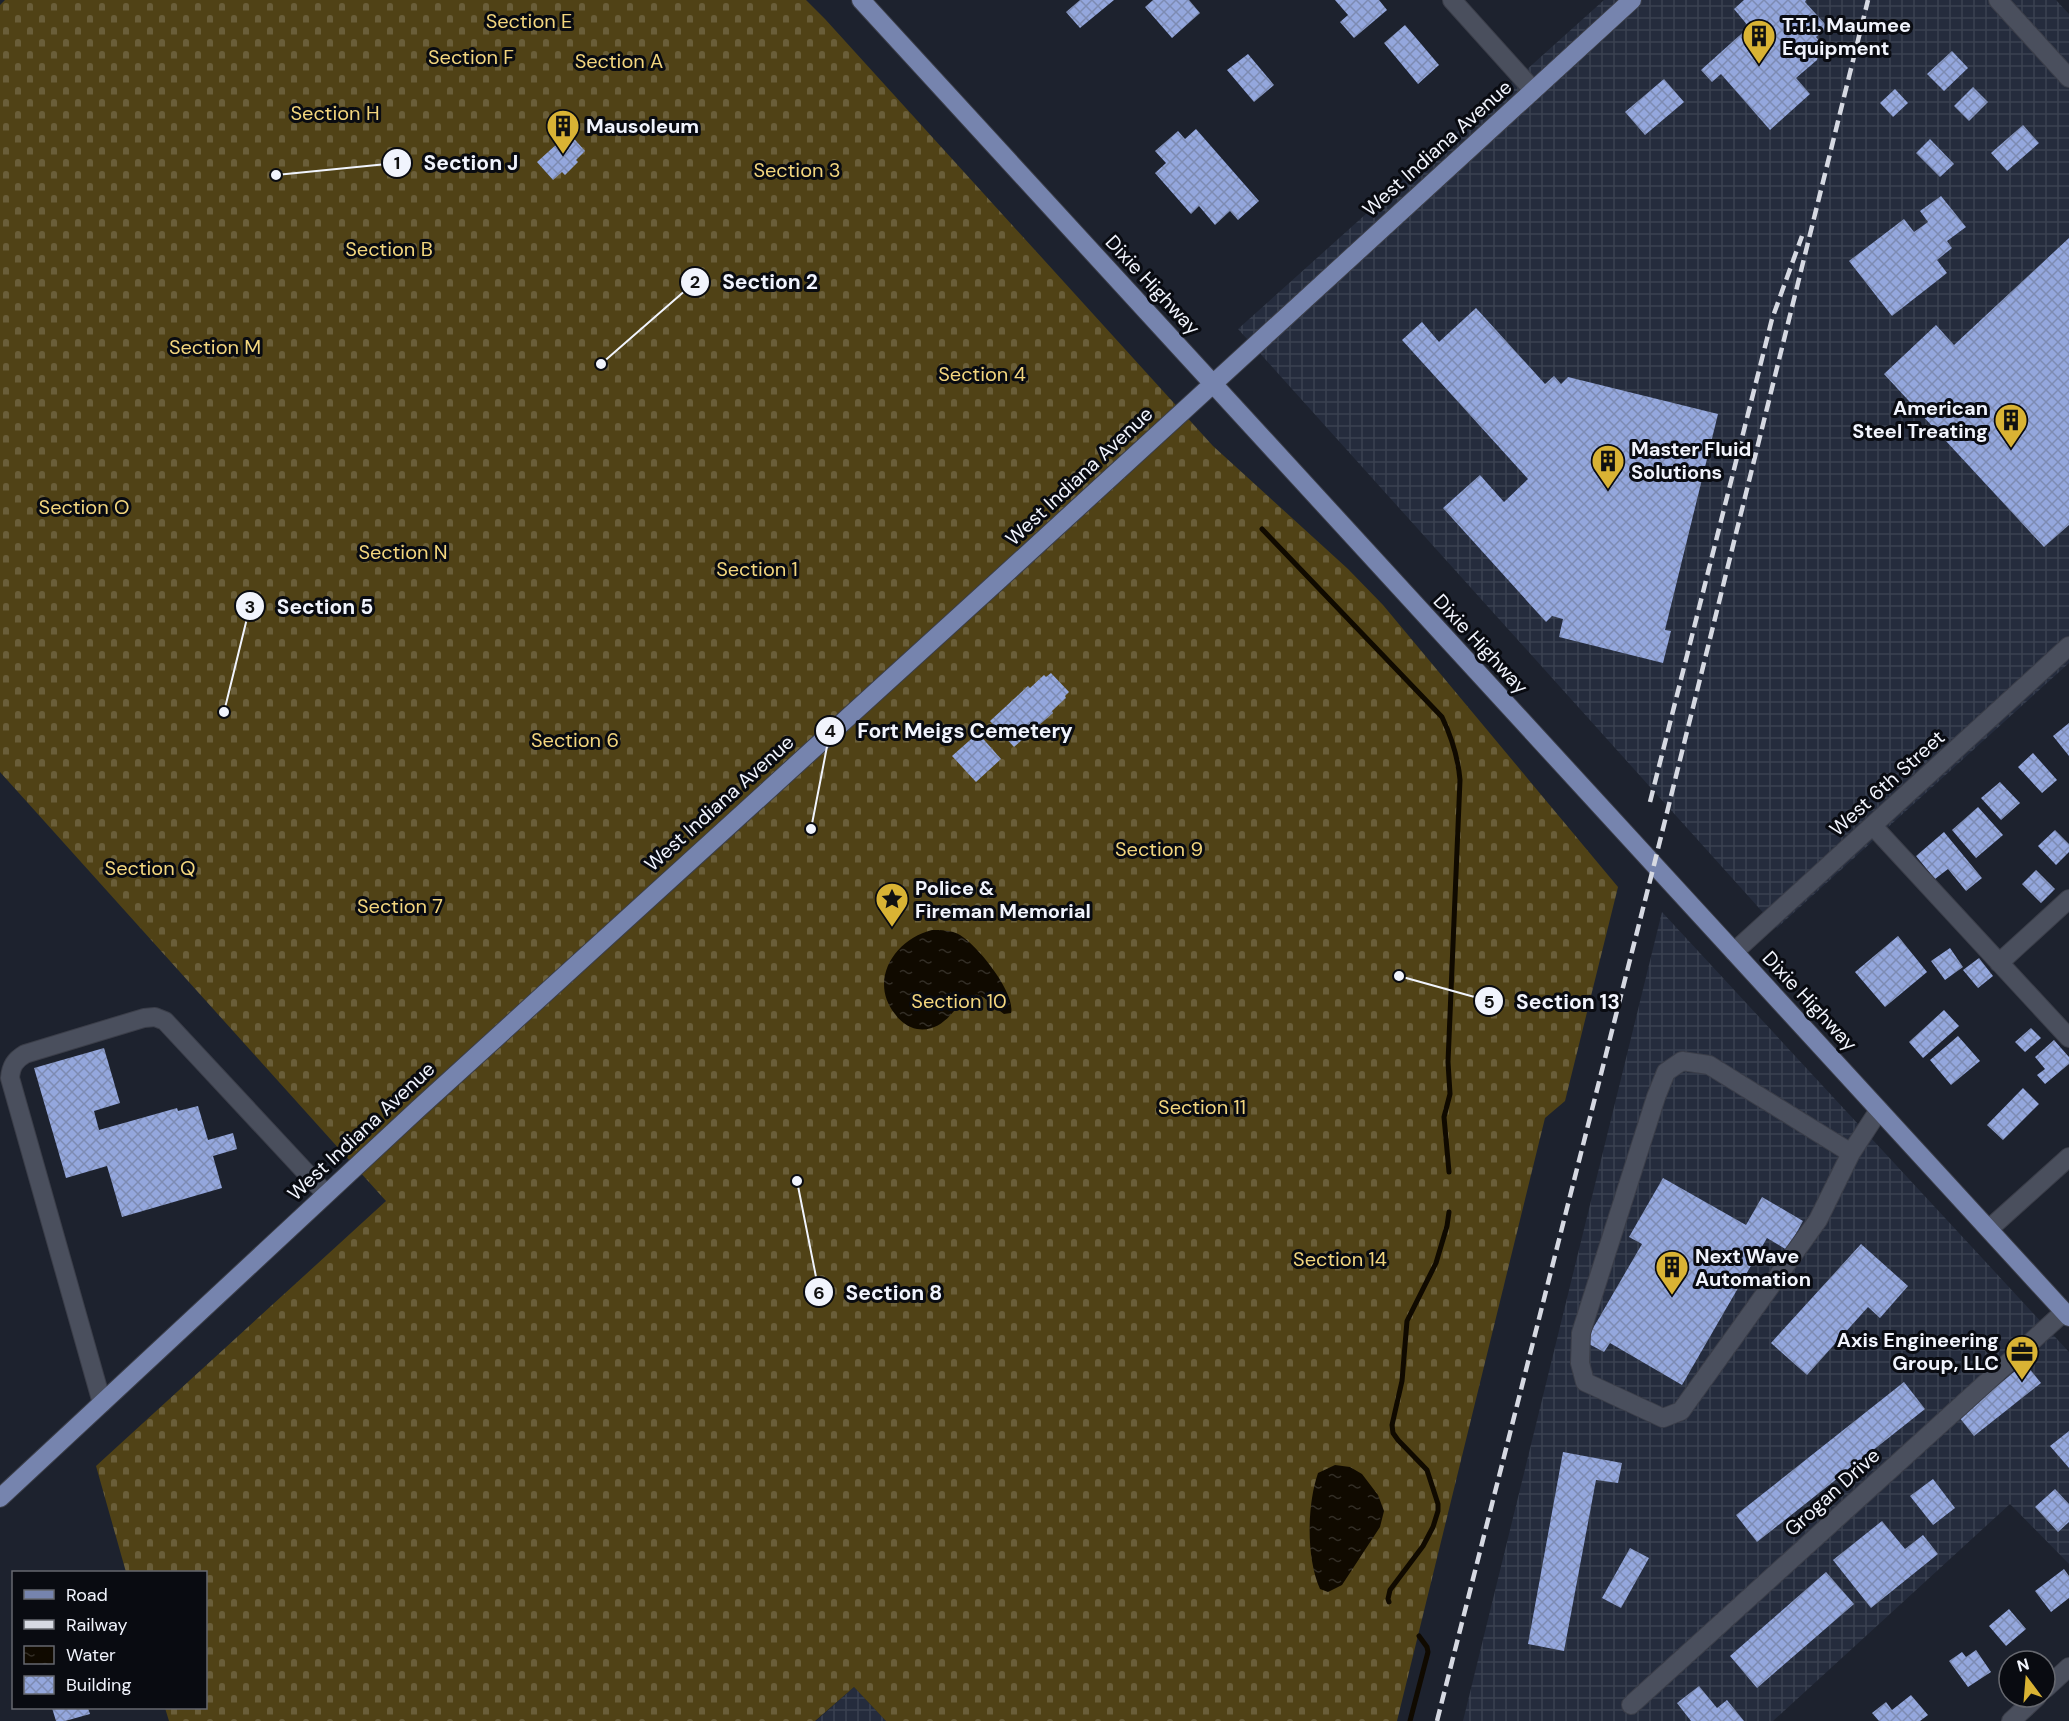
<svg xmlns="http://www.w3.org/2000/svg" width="2069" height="1721" viewBox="0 0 2069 1721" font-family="'DM Sans',sans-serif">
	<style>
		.industrial { fill: url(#industrial-grid) }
		.cemetery { fill: url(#cemetery-stones) }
		.water { fill: url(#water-ripples) }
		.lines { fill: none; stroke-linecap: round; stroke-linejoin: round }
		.stream { stroke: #100a00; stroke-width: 5 }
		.building { fill: url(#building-cross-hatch) }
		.minor-casing { stroke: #3b3e49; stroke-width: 20 }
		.major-casing { stroke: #3b3e49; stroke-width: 20 }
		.minor { stroke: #4a4f5d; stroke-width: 18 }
		.major { stroke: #7684ae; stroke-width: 18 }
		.rail { stroke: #d6d9e2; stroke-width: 4.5; stroke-dasharray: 12 6; stroke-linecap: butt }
		.labels { text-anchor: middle; stroke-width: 6; stroke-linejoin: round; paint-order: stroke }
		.park-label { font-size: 20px; fill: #f3d67e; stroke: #090b11 }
		.poi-label { font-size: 20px; font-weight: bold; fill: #f1f4fd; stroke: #090b11; text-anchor: start }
		.street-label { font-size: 20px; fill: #f1f4fd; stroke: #090b11 }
		.leader { fill: none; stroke: #f1f4fd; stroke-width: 2 }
		.callout-dot { fill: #f1f4fd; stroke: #090b11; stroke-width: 2 }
		.mark-label { font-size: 18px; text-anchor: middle; font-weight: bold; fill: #111 }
		.callout-label { font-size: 21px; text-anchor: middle; font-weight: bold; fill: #f1f4fd; stroke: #090b11; stroke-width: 6; stroke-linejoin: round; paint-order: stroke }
	</style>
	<defs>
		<pattern id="industrial-grid" width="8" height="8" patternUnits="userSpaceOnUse" patternTransform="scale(1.5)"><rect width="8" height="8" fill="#252c3d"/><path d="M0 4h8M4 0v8" fill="none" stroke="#3a4150"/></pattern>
		<pattern id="cemetery-stones" width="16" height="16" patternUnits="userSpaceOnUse" patternTransform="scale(1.5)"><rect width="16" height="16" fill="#504216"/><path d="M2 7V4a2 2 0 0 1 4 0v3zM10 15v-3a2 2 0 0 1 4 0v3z" fill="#6a5e39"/></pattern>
		<pattern id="water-ripples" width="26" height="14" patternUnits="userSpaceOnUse" patternTransform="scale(1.5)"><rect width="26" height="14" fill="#100a00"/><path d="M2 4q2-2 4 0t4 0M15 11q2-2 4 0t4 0" fill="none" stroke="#332e26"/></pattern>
		<pattern id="building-cross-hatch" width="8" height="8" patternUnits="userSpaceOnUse" patternTransform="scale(1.5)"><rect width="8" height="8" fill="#94a7dd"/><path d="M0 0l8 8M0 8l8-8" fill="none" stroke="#7d8bb2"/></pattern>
	</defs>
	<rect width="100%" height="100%" fill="#1d222e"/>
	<!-- industrial -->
	<path class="industrial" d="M1604,0H2056L2069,14V663L1777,928L1238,329Z
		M1662,912L2069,1352V1564L2010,1504L1773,1721H1463Z
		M854,1687L886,1721H816Z"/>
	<!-- cemetery -->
	<path class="cemetery" d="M5,0H806L825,19L1213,446L1348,569L1383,605L1618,887L1565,1101L1545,1118L1397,1721H886L854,1687L815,1721H169L165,1708H206V1572H126L96,1466L386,1201L0,772V5Z"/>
	<!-- water -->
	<path class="water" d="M932,930C941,930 951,930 960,935C977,945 1016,993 1011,1013L1004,1014C996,1009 987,997 978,995C959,992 950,1034 917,1029C907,1027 900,1021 895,1014C868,980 895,939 932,930Z
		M1335,1465L1350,1467L1362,1474L1378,1495L1384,1511L1380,1527L1342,1585L1328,1592L1320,1589C1306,1558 1307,1505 1318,1473Z"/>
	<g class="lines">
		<!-- stream -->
		<path class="stream" d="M1262,529L1442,717C1452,738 1458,756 1460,780L1448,1062L1450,1094L1444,1117L1449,1172
			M1389,1602L1388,1599L1390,1590L1423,1546L1433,1527L1438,1511V1504L1427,1470L1398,1440L1393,1433L1392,1425L1402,1381L1407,1321L1436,1263L1447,1226L1449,1212
			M1410,1721L1428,1652L1427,1647L1419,1636"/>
	</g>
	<!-- building -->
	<path class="building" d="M1080,0H1114L1080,28L1066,12Z
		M1153,0H1189L1200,13L1172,38L1145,7Z
		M1335,0H1379L1387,10L1354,38L1340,22L1348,15Z
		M1744,0H1806L1805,2L1825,24L1824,30L1816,37L1821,43L1817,60L1796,78L1810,94L1770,130L1721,74L1712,82L1701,70L1749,27L1734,9Z
		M1405,25L1439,65L1418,84L1384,43Z
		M1952,51L1968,68L1944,91L1927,74Z
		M1248,54L1274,85L1254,102L1227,70Z
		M1664,79L1684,102L1645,135L1625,112Z
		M1973,87L1988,102L1969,121L1954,106Z
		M1895,89L1908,103L1893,117L1880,103Z
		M2023,125L2039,143L2007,171L1991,153Z
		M1196,129L1259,201L1238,220L1230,211L1215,225L1199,206L1191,214L1155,173L1166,163L1155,151L1178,131L1185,139Z
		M569,133L585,151L576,160L578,162L565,175L562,172L553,180L537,162Z
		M1930,139L1954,164L1940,177L1916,153Z
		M1941,196L1966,227L1947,241L1952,248L1937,260L1947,273L1892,316L1849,261L1904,219L1914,232L1928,222L1920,211Z
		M2069,238V525L2044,547L1884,374L1936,325L1954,345Z
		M1476,308L1545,384L1554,376L1561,384L1568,377L1718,414L1665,630L1671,631L1663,663L1559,637L1563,619L1552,616L1546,622L1443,508L1480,475L1504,502L1528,479L1402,340L1422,322L1439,342Z
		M1051,673L1069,692L1065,696L1066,698L1052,711L1053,713L1014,747L990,721L1028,686L1030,688L1044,675L1046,677Z
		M2069,723V756L2053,736Z
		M978,733L1001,759L976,782L952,756Z
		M2033,753L2057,780L2042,793L2018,767Z
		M2000,782L2020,803L2001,820L1981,798Z
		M1978,807L2003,835L1976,858L1952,830Z
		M2055,830L2069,844V852L2056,865L2038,846Z
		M1944,832L1982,878L1966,891L1948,869L1935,879L1916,856Z
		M2036,870L2055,889L2041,903L2022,884Z
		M1898,936L1927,972L1885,1007L1855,972Z
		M1950,948L1963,967L1945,980L1931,961Z
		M1979,958L1993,976L1978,988L1963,970Z
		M1944,1010L1959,1026L1923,1058L1909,1042Z
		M2031,1028L2041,1038L2025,1052L2015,1042Z
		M1958,1036L1980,1061L1951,1085L1930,1060Z
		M2054,1040L2069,1057V1064L2045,1084L2037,1075L2045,1069L2035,1057Z
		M104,1048L120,1103L94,1111L99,1130L177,1108L178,1111L198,1106L208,1140L233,1133L237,1149L213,1156L222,1188L122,1217L107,1166L66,1178L34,1068Z
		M2023,1088L2039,1104L2003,1140L1987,1125Z
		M1663,1178L1746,1225L1762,1197L1803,1221L1787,1250L1767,1238L1682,1385L1610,1343L1604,1352L1585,1342L1642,1244L1629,1237Z
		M1861,1244L1908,1286L1880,1318L1868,1307L1807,1375L1771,1343Z
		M2025,1363L2041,1383L1974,1436L1959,1417Z
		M1904,1382L1925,1409L1757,1542L1736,1515Z
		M2069,1431V1468L2050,1446Z
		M1563,1452L1622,1463L1618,1483L1596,1480L1564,1651L1528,1644Z
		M1933,1479L1955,1508L1933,1525L1910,1496Z
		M2055,1489L2069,1504V1522L2058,1532L2035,1507Z
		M1882,1521L1905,1549L1923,1535L1938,1554L1871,1608L1833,1560Z
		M1630,1548L1649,1558L1621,1608L1602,1598Z
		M2064,1569L2069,1576V1598L2051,1612L2035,1591Z
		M1826,1572L1854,1604L1757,1688L1730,1656Z
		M2009,1609L2026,1629L2006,1646L1989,1626Z
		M1976,1650L1991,1672L1968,1687L1949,1661L1962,1652L1966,1657Z
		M1699,1686L1717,1708L1727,1700L1744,1721H1691L1677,1703Z
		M1911,1695L1928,1715L1920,1721H1879L1872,1713L1886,1702L1892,1710Z
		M52,1708H88L90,1714L65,1721H56Z"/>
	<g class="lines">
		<!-- minor casing -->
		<g class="minor-casing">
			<path id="minor" d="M1452,0L1533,90
				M1998,0L2069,78
				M1873,826L2069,1038
				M1734,952L2069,646
				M1999,963L2069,899
				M1851,1153L1709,1065L1682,1061L1666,1072L1656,1097L1581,1333L1580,1363L1585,1382L1663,1418L1681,1411L1818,1220L1851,1153L1879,1110
				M1989,1229L2069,1157
				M102,1403L10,1078C11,1066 15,1060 25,1054L144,1018L155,1017L165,1021L326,1194
				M2045,1689L2069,1667
				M1631,1705L2064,1312
				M2011,1721L2037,1697"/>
		</g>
		<!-- major casing -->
		<g class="major-casing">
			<path id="major" d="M861,0L2069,1317
				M0,1498L418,1109L1000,579L1632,0"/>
		</g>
		<!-- minor -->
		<use href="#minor" class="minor"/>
		<!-- major -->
		<use href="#major" class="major"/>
		<!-- rail -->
		<path class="rail" d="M1650,802L1772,319L1802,236
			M1437,1721L1654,865L1868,0"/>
	</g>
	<!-- icons -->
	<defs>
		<g id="building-pin" transform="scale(1.725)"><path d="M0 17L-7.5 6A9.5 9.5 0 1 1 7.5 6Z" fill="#d9b334" stroke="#090b11"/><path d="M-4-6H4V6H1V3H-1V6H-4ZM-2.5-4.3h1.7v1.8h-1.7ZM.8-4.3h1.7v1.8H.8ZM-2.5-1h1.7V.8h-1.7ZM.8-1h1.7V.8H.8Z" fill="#111"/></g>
		<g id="sight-pin" transform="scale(1.725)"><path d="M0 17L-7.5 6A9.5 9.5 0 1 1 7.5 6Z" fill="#d9b334" stroke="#090b11"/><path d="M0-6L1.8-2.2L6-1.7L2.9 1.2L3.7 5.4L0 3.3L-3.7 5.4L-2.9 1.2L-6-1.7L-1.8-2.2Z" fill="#111"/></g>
		<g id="office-pin" transform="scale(1.725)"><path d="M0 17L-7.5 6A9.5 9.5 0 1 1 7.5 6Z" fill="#d9b334" stroke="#090b11"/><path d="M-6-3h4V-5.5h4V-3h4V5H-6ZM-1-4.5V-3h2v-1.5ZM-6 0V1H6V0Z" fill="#111"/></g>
	</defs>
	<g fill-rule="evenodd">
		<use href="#building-pin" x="1759" y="36"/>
		<use href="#building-pin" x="563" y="126"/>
		<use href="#building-pin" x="2011" y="420"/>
		<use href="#building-pin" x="1608" y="461"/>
		<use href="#sight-pin" x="892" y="899"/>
		<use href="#building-pin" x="1672" y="1267"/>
		<use href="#office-pin" x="2022" y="1352"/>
	</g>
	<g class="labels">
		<!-- park labels -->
		<g class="park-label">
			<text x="529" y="28">Section E</text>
			<text x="471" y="64">Section F</text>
			<text x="619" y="68">Section A</text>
			<text x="335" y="120">Section H</text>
			<text x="797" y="177">Section 3</text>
			<text x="389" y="256">Section B</text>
			<text x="215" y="354">Section M</text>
			<text x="982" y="381">Section 4</text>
			<text x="84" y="514">Section O</text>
			<text x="403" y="559">Section N</text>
			<text x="757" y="576">Section 1</text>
			<text x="575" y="747">Section 6</text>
			<text x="1159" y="856">Section 9</text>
			<text x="150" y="875">Section Q</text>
			<text x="400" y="913">Section 7</text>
			<text x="959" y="1008">Section 10</text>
			<text x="1202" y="1114">Section 11</text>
			<text x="1340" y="1266">Section 14</text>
		</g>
		<!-- poi labels -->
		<g class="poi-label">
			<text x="1782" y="32">T.T.I. Maumee<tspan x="1782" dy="23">Equipment</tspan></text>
			<text x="586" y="133">Mausoleum</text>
			<text x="1988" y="415" text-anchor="end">American<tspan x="1988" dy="23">Steel Treating</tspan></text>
			<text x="1631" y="456">Master Fluid<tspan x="1631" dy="23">Solutions</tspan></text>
			<text x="915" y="895">Police &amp;<tspan x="915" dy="23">Fireman Memorial</tspan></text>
			<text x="1695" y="1263">Next Wave<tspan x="1695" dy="23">Automation</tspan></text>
			<text x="1999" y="1347" text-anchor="end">Axis Engineering<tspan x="1999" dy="23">Group, LLC</tspan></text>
		</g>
		<!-- street labels -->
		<g class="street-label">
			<text transform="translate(1437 148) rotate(-42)" y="7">West Indiana Avenue</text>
			<text transform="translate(1153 285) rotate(47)" y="7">Dixie Highway</text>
			<text transform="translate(1079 476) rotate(-43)" y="7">West Indiana Avenue</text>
			<text transform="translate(1481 644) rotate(47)" y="7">Dixie Highway</text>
			<text transform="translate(1887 783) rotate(-42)" y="7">West 6th Street</text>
			<text transform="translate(719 803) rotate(-42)" y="7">West Indiana Avenue</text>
			<text transform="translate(1810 1001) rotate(47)" y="7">Dixie Highway</text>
			<text transform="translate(361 1131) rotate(-43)" y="7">West Indiana Avenue</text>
			<text transform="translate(1832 1492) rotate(-42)" y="7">Grogan Drive</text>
		</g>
	</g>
	<!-- callouts -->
	<path class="leader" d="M276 175L397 163M601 364L695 282M224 712L250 606M811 829L830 731M1399 976L1489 1001M797 1181L819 1292"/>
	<g class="callout-dot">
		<circle cx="276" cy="175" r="6"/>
		<circle cx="601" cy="364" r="6"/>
		<circle cx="224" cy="712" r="6"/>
		<circle cx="811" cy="829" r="6"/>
		<circle cx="1399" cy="976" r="6"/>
		<circle cx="797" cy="1181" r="6"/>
		<circle cx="397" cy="163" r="15"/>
		<circle cx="695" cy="282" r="15"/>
		<circle cx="250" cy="606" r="15"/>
		<circle cx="830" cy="731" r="15"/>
		<circle cx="1489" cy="1001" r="15"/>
		<circle cx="819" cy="1292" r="15"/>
	</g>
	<g class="mark-label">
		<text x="397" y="169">1</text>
		<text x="695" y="288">2</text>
		<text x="250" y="613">3</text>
		<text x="830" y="737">4</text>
		<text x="1489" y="1008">5</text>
		<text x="819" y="1299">6</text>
	</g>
	<g class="callout-label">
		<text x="471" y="170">Section J</text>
		<text x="770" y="289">Section 2</text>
		<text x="325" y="614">Section 5</text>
		<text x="965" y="738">Fort Meigs Cemetery</text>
		<text x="1568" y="1009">Section 13</text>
		<text x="894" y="1300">Section 8</text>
	</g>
	<!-- legend -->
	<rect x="12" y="1571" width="195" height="138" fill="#090b11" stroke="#66686f" stroke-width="1.5"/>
	<rect x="24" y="1590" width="30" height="9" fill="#7684ae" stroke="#66686f" stroke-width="1.5"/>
	<text x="66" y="1601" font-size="18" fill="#f1f4fd">Road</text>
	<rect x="24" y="1620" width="30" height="9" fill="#d6d9e2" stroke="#66686f" stroke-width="1.5"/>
	<text x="66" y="1631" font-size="18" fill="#f1f4fd">Railway</text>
	<rect x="24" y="1646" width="30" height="18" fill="url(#water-ripples)" stroke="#66686f" stroke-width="1.5"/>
	<text x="66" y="1661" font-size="18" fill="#f1f4fd">Water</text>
	<rect x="24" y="1676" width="30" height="18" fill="url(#building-cross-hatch)" stroke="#66686f" stroke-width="1.5"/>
	<text x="66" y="1691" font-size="18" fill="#f1f4fd">Building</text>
	<!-- north arrow -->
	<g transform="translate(2027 1679) rotate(344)"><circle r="28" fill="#090b11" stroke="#66686f" stroke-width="1.5"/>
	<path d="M0-4.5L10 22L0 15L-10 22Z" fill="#d9b334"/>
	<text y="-9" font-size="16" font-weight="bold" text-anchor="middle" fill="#f1f4fd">N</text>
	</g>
</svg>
